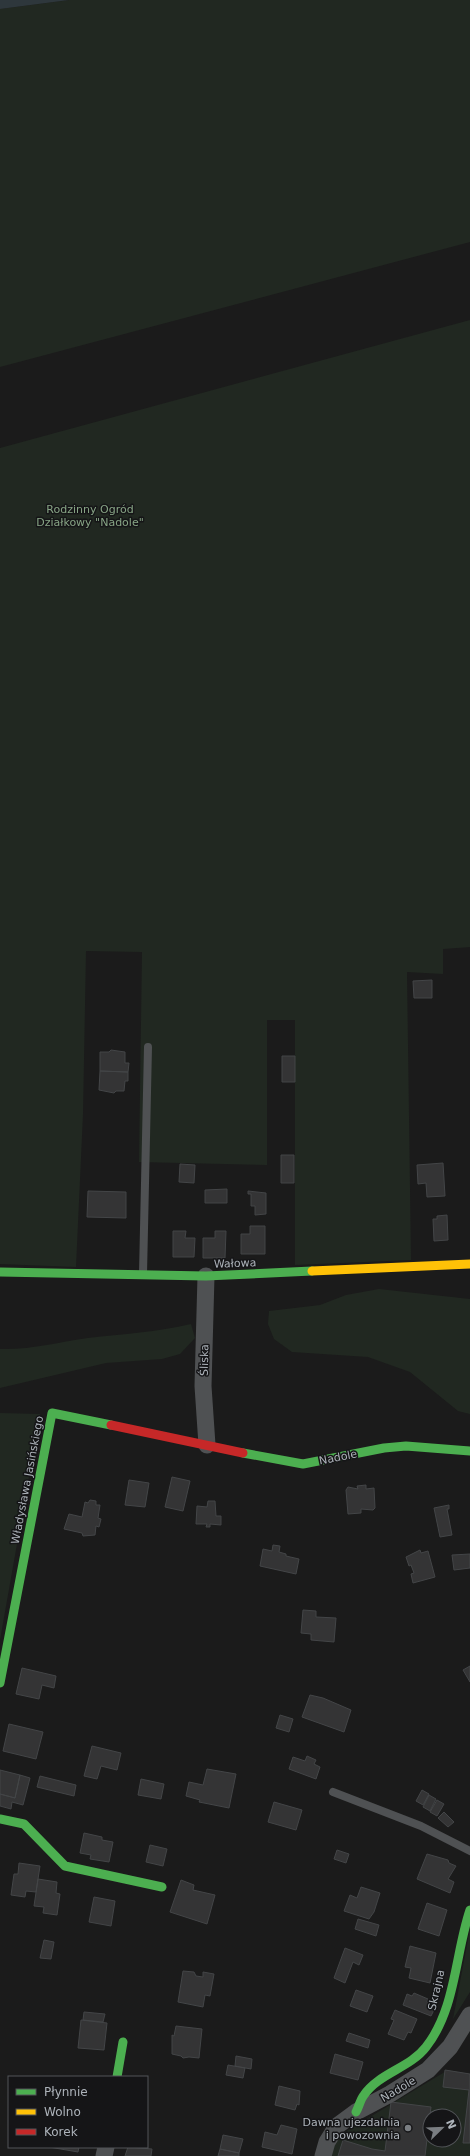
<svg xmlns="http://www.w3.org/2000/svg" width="470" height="2156" viewBox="0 0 470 2156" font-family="'DejaVu Sans',sans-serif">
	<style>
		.green { fill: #212821; fill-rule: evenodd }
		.water { fill: #2e373c }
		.building { fill: #343435; stroke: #434547 }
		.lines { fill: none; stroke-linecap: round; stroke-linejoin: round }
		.lane { stroke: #4f5153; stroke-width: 8 }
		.street { stroke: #4f5153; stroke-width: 17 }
		.fast { stroke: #4caf50; stroke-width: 9 }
		.slow { stroke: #ffc107; stroke-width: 9 }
		.jam { stroke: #c62828; stroke-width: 9 }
		.poi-dot { fill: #7a7e82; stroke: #151517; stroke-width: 1.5 }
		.labels { text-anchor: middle; stroke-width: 3; stroke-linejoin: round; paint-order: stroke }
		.park-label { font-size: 11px; fill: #87a485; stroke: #151517 }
		.street-label { font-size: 11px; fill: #adb3ba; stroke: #151517 }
		.poi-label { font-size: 11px; fill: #adb3ba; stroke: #151517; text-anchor: end }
	</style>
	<rect width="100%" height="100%" fill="#1b1b1b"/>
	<!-- green -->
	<path class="green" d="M69,0H470V242L0,367V9Z
		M470,320V947L443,949V974L407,972L411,1260L295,1265V1020H267V1165L139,1162L142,952L86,951L83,1114L76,1267L0,1264V448Z
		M379,1289L470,1299V1414L458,1411L410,1372L368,1357L292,1352L274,1339L268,1324L269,1311L320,1305L346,1295Z
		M191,1324L195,1338L180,1354L162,1359L106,1363L0,1388V1349C30,1350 59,1342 88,1338C123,1334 157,1332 191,1324Z
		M0,1413L40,1414L0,1640Z
		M470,1929V1992L453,2019Z
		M448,2070L470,2074V2156H331L335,2138ZM430,2116H454V2140H430Z"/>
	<!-- water -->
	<path class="water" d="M0,0H69L0,9Z"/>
	<!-- building -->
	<path class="building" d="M432,980V998H414L413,981Z
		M111,1050L125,1052V1063H129L128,1072L100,1071V1052H109Z
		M282,1056H295V1082H282Z
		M100,1071L128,1072V1081H125L124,1091H116L114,1093L99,1090Z
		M281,1155H294V1183H281Z
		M443,1163L445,1196L427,1197L426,1183L418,1184L417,1165Z
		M180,1164L195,1165L194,1183L179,1182Z
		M227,1189V1203H205V1190Z
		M88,1191L126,1192V1218L87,1217Z
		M248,1191L266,1193V1214L255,1215V1206H251V1194H248Z
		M447,1215L448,1240L434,1241L433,1219H437V1216Z
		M250,1226H265V1254H241V1234H250Z
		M173,1231H186L185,1238H195L194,1257H173Z
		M215,1231H226L225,1258H203V1238H215Z
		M172,1477L190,1481L183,1511L165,1507Z
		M129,1480L149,1483L145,1507L125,1505Z
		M366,1485V1489L374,1488L375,1508L373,1510L361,1509V1513L348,1514L346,1490L348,1487L358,1489L357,1486Z
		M90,1500L96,1501V1505H100L98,1518L101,1519L99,1527L96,1526L95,1535L83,1536L82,1533L64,1529L69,1514L82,1517L85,1502L88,1503Z
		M208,1501H215L216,1516H221V1525L210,1524V1527H206L207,1524H196L197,1506L207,1507Z
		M449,1505V1509H447L452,1535L440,1537L434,1508Z
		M273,1545L280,1546L279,1552L286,1554V1556L299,1559L296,1574L260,1566L263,1549L272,1551Z
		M420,1550L421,1553L428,1551L435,1577L413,1583L411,1574L414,1573L411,1565L409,1566L406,1557Z
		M470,1554V1568L454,1570L452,1555Z
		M303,1610L316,1611V1617L336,1618L334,1642L311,1640V1634L301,1633Z
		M470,1666V1682L463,1670Z
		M22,1668L56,1676L54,1688L42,1685L39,1699L16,1694Z
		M310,1695L323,1698L351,1710L344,1732L302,1717Z
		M280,1715L293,1719L289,1732L276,1728Z
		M9,1724L43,1732L36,1759L3,1751Z
		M92,1746L121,1753L117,1770L101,1766L97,1779L84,1776Z
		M307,1756L316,1760L314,1764L320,1767L316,1779L289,1769L293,1757L305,1761Z
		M207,1769L236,1774L229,1808L199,1802L200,1800L186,1796L189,1782L203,1785Z
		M0,1770L20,1775L15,1798L0,1794Z
		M20,1775L30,1778L23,1805L12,1802L11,1809L0,1806V1794L15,1798Z
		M40,1776L76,1785L74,1796L37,1787Z
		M141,1779L164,1784L161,1799L138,1795Z
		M422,1790L429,1794L423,1805L416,1801Z
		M429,1795L436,1799L430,1811L423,1807Z
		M437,1800L444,1804L437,1816L430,1812Z
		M274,1802L302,1810L296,1830L268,1822Z
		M444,1812L454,1822L448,1827L438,1818Z
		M84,1833L102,1837V1840L113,1842L109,1862L90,1859L91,1855L80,1853Z
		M150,1845L167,1849L163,1866L146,1862Z
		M337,1850L349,1854L346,1863L334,1859Z
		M427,1854L448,1860L449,1863L456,1866L448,1879L454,1882L450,1893L417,1879Z
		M19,1863L40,1866L36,1892L26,1891L25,1897L11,1895L14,1874H18Z
		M38,1879L57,1882L56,1893L60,1894L57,1915L43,1913L44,1907L34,1906Z
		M181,1880L194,1885L193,1890L215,1895L207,1924L170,1912Z
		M361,1887L380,1893L374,1912L369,1919L344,1911L350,1895L357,1898Z
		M94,1897L115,1901L111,1926L89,1922Z
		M427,1903L447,1910L439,1936L418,1929Z
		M358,1919L379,1925L376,1936L355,1929Z
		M44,1940L54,1942L51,1959L40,1958Z
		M410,1946L436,1953L430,1983L409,1978L411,1968L405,1967Z
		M345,1948L363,1955L359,1965L353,1962L345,1983L334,1978Z
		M183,1971L194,1972L196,1976L203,1977V1972L214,1974L210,1996L205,1995L203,2007L178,2002Z
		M356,1990L373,1996L367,2012L350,2006Z
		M414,1993L428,1999L427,2002L436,2006L431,2016L403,2005L407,1994L412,1996Z
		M395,2010L417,2019L411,2033L408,2032L404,2040L388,2034L394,2020L391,2019Z
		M84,2012L105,2014L103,2022L83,2020Z
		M81,2020L107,2023L104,2050L78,2048Z
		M176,2026L202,2029L199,2058L189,2057L183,2058L181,2056L172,2054V2035L174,2036Z
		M349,2033L370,2040L368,2048L346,2041Z
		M335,2054L363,2062L358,2080L330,2073Z
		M236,2056L252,2059L251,2069L235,2066Z
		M228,2065L245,2068L243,2078L226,2075Z
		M445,2070L470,2074V2143H463L469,2090L443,2087Z
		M279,2086L300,2091L299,2105L297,2104L295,2110L275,2105Z
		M391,2102L431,2107L425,2156H338L343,2140L372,2149L385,2151Z
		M281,2125L297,2129L292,2154L262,2147L265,2132L277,2135Z
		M223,2135L243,2139L239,2153L220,2149Z
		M49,2147H79L78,2152Z
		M128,2147L152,2149L151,2156H125Z
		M220,2149L239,2153V2156H218Z"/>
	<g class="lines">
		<!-- lane -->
		<path class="lane" d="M143,1274L148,1047
			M333,1792L421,1826L470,1851"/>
		<!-- street -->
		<path class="street" d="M206,1276L203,1386L207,1445
			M104,2156L106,2147
			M323,2156L327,2142L337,2126L356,2112L390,2094L428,2070L450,2047L470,2015"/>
		<!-- fast -->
		<path class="fast" d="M0,1272L206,1276L312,1271
			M243,1453L303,1464L384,1448L406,1446L470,1451
			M0,1683L52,1413L111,1425
			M0,1819L24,1824L65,1866L162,1887
			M117,2077L123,2042
			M356,2112C359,2107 360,2100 364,2095C379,2073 410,2068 426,2047C456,2009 455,1954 470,1910"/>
		<!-- slow -->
		<path class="slow" d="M312,1271L470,1264"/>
		<!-- jam -->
		<path class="jam" d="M111,1425L243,1453"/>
	</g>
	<!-- markers -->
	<circle class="poi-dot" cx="408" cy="2128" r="4"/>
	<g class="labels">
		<!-- park labels -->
		<g class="park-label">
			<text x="90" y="513">Rodzinny Ogród<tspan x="90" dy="13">Działkowy "Nadole"</tspan></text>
		</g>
		<!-- street labels -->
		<g class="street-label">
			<text transform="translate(235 1263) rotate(-2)" y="4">Wałowa</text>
			<text transform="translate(204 1360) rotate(-89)" y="4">Śliska</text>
			<text transform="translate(338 1457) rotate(-11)" y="4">Nadole</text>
			<text transform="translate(27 1480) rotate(-79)" y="4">Władysława Jasińskiego</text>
			<text transform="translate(436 1990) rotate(-77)" y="4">Skrajna</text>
			<text transform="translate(398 2089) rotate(-31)" y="4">Nadole</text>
		</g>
		<!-- poi labels -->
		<g class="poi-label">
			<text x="400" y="2126">Dawna ujezdalnia<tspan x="400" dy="13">i powozownia</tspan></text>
		</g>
	</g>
	<!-- legend -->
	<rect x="8" y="2076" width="140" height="72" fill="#151517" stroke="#525458"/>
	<rect x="16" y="2089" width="20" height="6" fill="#4caf50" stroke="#525458"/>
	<text x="44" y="2096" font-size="12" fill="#adb3ba">Płynnie</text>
	<rect x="16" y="2109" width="20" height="6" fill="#ffc107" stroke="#525458"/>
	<text x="44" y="2116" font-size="12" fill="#adb3ba">Wolno</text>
	<rect x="16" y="2129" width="20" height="6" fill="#c62828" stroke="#525458"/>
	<text x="44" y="2136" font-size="12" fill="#adb3ba">Korek</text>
	<!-- north arrow -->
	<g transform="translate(442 2128) rotate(67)"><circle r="19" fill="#151517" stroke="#525458"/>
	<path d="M0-3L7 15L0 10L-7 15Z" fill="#7a7e82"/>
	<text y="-6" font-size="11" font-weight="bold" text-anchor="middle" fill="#adb3ba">N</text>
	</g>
</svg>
